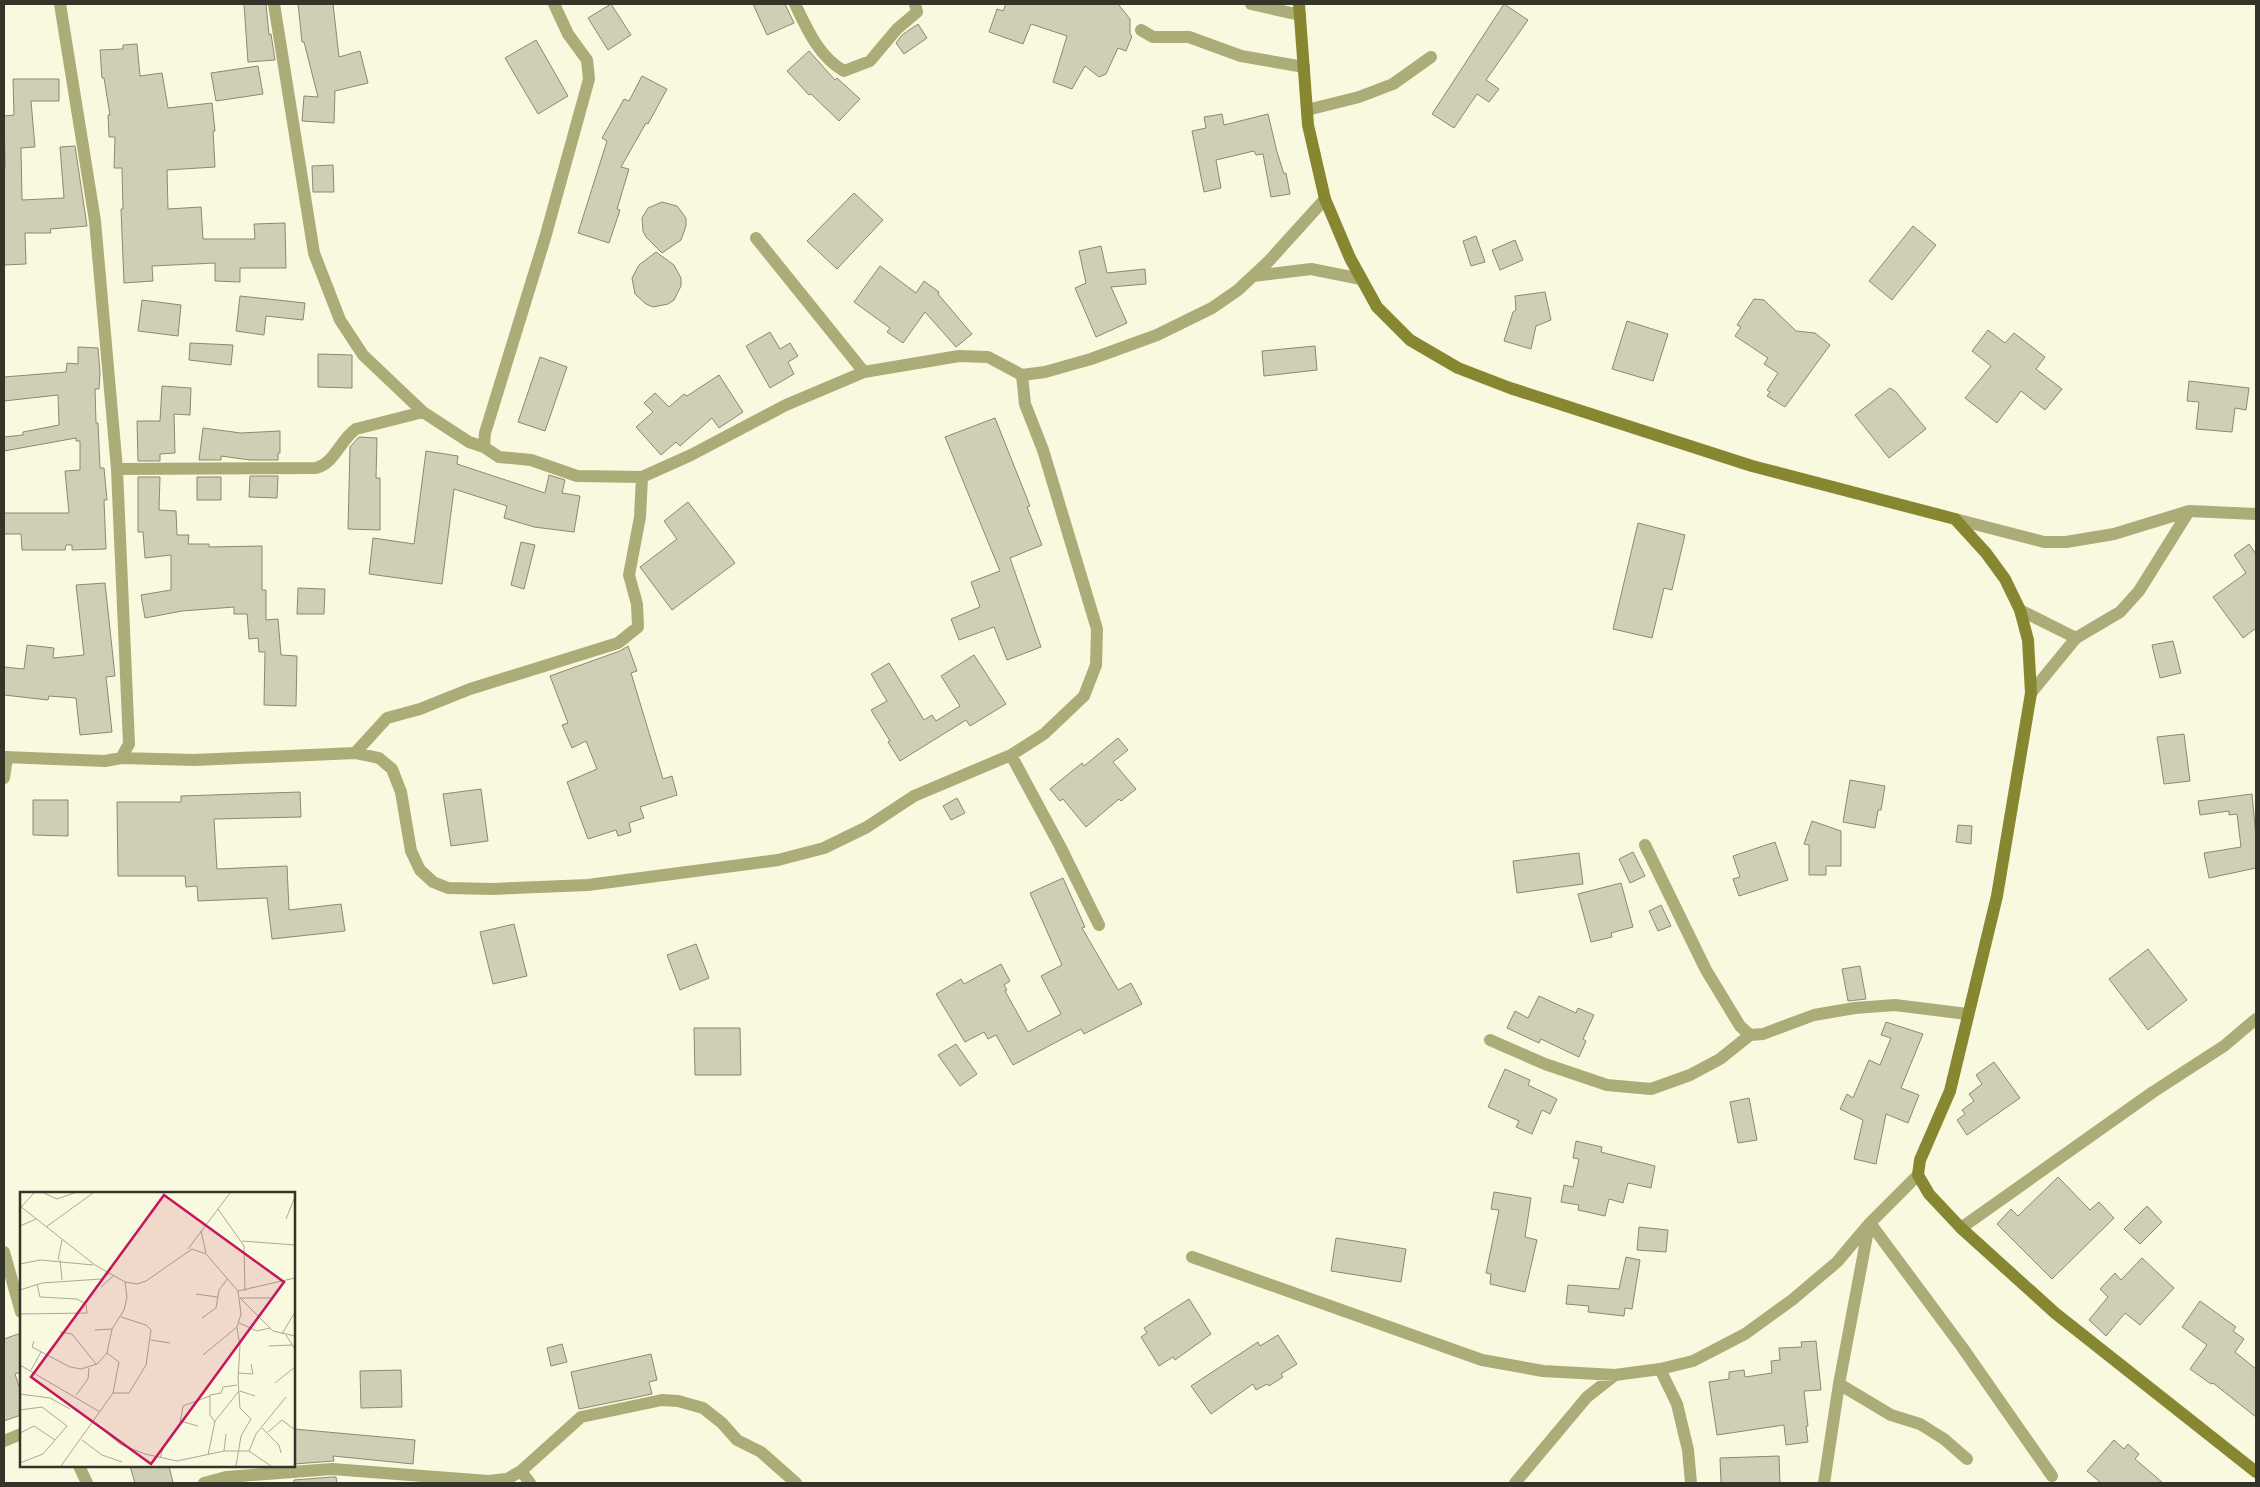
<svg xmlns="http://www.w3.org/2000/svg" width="2260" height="1487" viewBox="0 0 2260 1487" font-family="Montserrat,sans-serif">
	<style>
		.building { fill: #cecfb4; stroke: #898a72 }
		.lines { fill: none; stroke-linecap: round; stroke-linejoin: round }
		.street { stroke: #abac77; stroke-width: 12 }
		.secondary { stroke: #878631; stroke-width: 12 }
		.inset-road { fill: none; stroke: #aaaa96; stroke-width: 1 }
		.view { fill: #c2185b; fill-opacity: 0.15; stroke: #c2185b; stroke-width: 2.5 }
		.inset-edge { fill: none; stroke: #34342a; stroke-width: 2.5 }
	</style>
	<rect width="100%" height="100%" fill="#f8f9de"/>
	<!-- building -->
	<path class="building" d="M244,4H266L269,35L271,34L275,60L248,62Z
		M298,4H333L339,57L360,51L368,83L335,91L334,123L302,121L304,96L318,97L304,42H302Z
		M611,4L631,35L608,50L588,18Z
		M753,4H785L794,23L767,35Z
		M1006,4H1118L1130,19V34L1132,36L1126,51L1118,48L1106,74L1099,77L1085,66L1072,89L1053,82L1067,36L1031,24L1023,44L989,32L997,9L1003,11Z
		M1504,4L1528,20L1486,80L1499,89L1489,102L1477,94L1454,128L1432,114Z
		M918,24L927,38L904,54L896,43L902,35Z
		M536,40L568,96L538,114L505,58Z
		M137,44L140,76L162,73L168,108L212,103L215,131H213L215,167L167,170L168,209L201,207L203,239H255L254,224L285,223L286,268H240V282L215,281V263L152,266L153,281L124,283L121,209H123L122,168H114L115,137H109L108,115H110L104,78H102L100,50L123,49V45Z
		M809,51L835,80L837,78L860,99L839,121L811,94L809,95L787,71Z
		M258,66L263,94L216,101L211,73Z
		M642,76L667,89L648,124L646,123L621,167L629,169L617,209L620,210L609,243L578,233L607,141L602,138L624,99L629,101Z
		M13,79H59V101H31L35,147L21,148L22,200L64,198L60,147L75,146L87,226L50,229L51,233H25L26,264L4,265V167H5L4,116L14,115Z
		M1222,114L1224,125L1268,114L1277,152L1284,174L1286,173L1290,194L1271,197L1263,154L1256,155L1254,151L1216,160L1221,188L1204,192L1192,131L1206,128L1204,117Z
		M333,165L334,192H313L312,166Z
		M854,193L883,220L837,269L807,241Z
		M662,202L677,206L686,218V226L681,240L662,253L646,237L643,231L642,218L648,208Z
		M1913,226L1936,245L1892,300L1869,281Z
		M1476,236L1485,262L1471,266L1463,241Z
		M1515,240L1523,260L1500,270L1492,250Z
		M1101,246L1107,273L1145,269L1146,284L1111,287L1127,323L1096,337L1075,288L1086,283L1079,251Z
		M656,252L674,265L681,278V286L674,300L668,304L653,307L646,304L635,294L632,278L639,265Z
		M880,266L916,293L924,281L939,292L938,294L972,334L956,347L925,312L903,343L887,332L890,328L854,302Z
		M1545,292L1551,320L1536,326L1531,349L1504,341L1513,312L1516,310L1515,296Z
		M240,296L305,303L303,320L266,316L264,335L236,331Z
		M1754,299L1764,300L1796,331L1815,333L1830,345L1785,407L1767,396L1770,392L1767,390L1778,373L1764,364L1768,358L1735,336L1741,327L1737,325Z
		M142,300L181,305L178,336L138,331Z
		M1627,321L1668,334L1653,381L1612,369Z
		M1988,330L2005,343L2014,333L2045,357L2036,369L2062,389L2045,410L2021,391L1997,423L1965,398L1991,366L1972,351Z
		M770,332L780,349L790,343L798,356L788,362L794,374L770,388L746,346Z
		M190,343L233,345L231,365L189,360Z
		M1315,346L1317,370L1264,376L1262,351Z
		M78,347L98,348L100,373L99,389H95L96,423H98L100,468H104L107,500H104L106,549L72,550V545H66L65,550H22L21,534H4V513H69L65,471L80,470V441H76V438L4,451V437L23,435V432L59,425L58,395L4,401V377L66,372L67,363L78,364Z
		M318,354L352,355V388L318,387Z
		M540,357L567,367L545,431L518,422Z
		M719,375L743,412L719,428L712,418L680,446L676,442L661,455L636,427L653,412L644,403L655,393L669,407L684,394L687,396Z
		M2189,381L2249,388L2246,410L2235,408L2232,432L2196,429L2199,402L2187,401Z
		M162,386L191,388L190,415L174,414L175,453L160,454V461H138L137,421H160Z
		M1890,388L1896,392L1926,429L1889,458L1855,415Z
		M995,418L1030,506L1027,507L1042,545L1010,558L1041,647L1007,660L994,627L959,640L951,619L980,607L971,582L1000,571L945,437Z
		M203,428L241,433L280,431V453H278V460H250L221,456V460H199Z
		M359,437L377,438L376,478H380V530L348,529L350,447Z
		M426,451L458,456L457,464L545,493L549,475L565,480L562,493L580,496L574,532L534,527L504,518L507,506L454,489L442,584L369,574L373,538L414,544Z
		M250,476H278L277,498L249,497Z
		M138,477H160L159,510L176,511L177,535H189L188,544H209V547L262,546V590H266V620L278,619L281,655L297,656L296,706L264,705L265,652H259L258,638L249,639L247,614H234V607L182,611L145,618L141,595L171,590V555L145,558L143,532H138Z
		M197,477H221V500H197Z
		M688,502L735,563L672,610L640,567L677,539L664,521Z
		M1638,523L1685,535L1672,590L1664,588L1652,638L1613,629Z
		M521,542L535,545L524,589L511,585Z
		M2249,544L2256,554V628L2243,638L2213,597L2246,573L2234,555Z
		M105,583L115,676L106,677L112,732L80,735L76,698L49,696L48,700L4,695V667L24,669L27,645L54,648L53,658L84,655L76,585Z
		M298,588L325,589L324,614H297Z
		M2173,641L2181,673L2160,678L2152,645Z
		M628,646L637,671L631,673L663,779L672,776L677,795L640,807L644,818L629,823L631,832L618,836L616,830L588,839L567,782L597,769L586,741L572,748L562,725L568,723L550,676L620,651Z
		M974,655L1006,704L970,726L966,720L900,761L888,742L890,741L871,710L887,701L871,674L889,663L924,720L932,715L936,721L960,706L941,676Z
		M2184,734L2190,781L2164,784L2157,737Z
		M1118,738L1128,750L1113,762L1136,789L1121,801L1119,799L1086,827L1063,799L1060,801L1050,789L1082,763L1084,766Z
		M1850,780L1885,786L1881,810H1878L1875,828L1843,822Z
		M481,789L488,841L451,846L443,794Z
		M300,792L301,817L214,819L217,869L287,866L289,910L341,904L345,931L272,939L267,898L198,901L197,886L186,887L185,876H118L117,802H181V796Z
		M2252,794L2256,837V868L2209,878L2204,853L2241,847L2237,814L2229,815V811L2200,815L2198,801Z
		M957,798L965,813L951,820L943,806Z
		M33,800H68V836L33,835Z
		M1812,821L1841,831V866H1826V875H1809V845L1804,844Z
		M1958,825L1972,826L1971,844L1956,842Z
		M1775,842L1788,880L1739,896L1733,879L1740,877L1733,856Z
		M1633,852L1645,876L1630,883L1619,859Z
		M1579,853L1583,884L1517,893L1513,861Z
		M1063,878L1085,927L1082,928L1118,990L1131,983L1142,1004L1084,1034L1081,1029L1013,1065L996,1035L988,1039L984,1032L965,1042L936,994L961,979L964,984L1001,964L1010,981L1004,985L1007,990L1005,991L1028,1032L1061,1014L1041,976L1062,965L1030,893Z
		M1621,883L1633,927L1611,933L1612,937L1591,942L1578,894Z
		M1661,905L1671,926L1658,931L1649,911Z
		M514,924L527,976L493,984L480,932Z
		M696,944L709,978L680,990L667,955Z
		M2148,949L2187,1000L2148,1030L2109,979Z
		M1860,966L1866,999L1848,1001L1842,969Z
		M1539,996L1576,1013L1578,1008L1594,1015L1583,1039L1586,1041L1579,1057L1541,1039L1539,1043L1507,1028L1515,1011L1528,1018Z
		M1886,1022L1923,1034L1901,1088L1919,1095L1908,1123L1886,1114L1876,1164L1854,1159L1863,1120L1840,1109L1847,1094L1853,1098L1869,1060L1880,1065L1891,1038L1881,1035Z
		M694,1028H740L741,1075H695Z
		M956,1044L977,1074L960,1086L938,1055Z
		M1994,1062L2020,1098L1967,1135L1957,1120L1965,1114L1962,1110L1974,1101L1969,1094L1982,1084L1976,1075Z
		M1505,1069L1530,1080L1528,1085L1557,1099L1550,1114L1542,1110L1532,1134L1516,1127L1519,1121L1488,1107Z
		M1749,1098L1757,1140L1738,1143L1730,1102Z
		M1576,1141L1602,1147L1601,1152L1655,1166L1651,1188L1628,1183L1623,1203L1609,1199L1605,1216L1578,1210L1579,1205L1561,1202L1564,1185L1573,1187L1579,1159L1573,1158Z
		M2058,1177L2090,1210L2099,1202L2114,1218L2052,1279L1997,1224L2011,1209L2018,1216Z
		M1494,1192L1531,1198L1525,1237L1537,1240L1525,1292L1490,1284L1491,1274L1486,1273L1499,1210L1491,1209Z
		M2147,1206L2162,1222L2140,1244L2124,1229Z
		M1639,1227L1668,1230L1666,1252L1637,1250Z
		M1336,1238L1406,1249L1401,1282L1331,1271Z
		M1626,1257L1640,1260L1632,1309L1625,1308L1624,1316L1588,1312L1589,1306L1566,1304L1568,1285L1619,1289Z
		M2142,1258L2174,1288L2140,1325L2125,1313L2106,1336L2089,1320L2108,1297L2100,1289L2115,1273L2121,1280Z
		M1189,1299L1211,1334L1175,1360L1173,1357L1159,1366L1141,1337L1147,1333L1144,1328Z
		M2200,1301L2236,1327L2233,1331L2244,1339L2235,1352L2256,1369V1417L2213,1383L2211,1384L2190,1369L2207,1345L2182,1327Z
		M21,1333V1372L15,1374L21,1392V1415L4,1421V1339Z
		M1278,1335L1297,1364L1281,1374L1283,1377L1269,1386L1267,1384L1256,1390L1253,1384L1211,1414L1191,1386L1258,1342L1260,1346Z
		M1816,1341L1821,1390L1804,1391L1808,1426H1806L1808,1442L1786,1445L1784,1425L1717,1435L1709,1382L1729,1379V1372L1744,1370L1745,1377L1772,1373L1771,1361L1780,1360L1779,1348L1802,1347L1801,1342Z
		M562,1344L567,1362L551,1366L547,1348Z
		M651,1354L657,1380L649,1382L652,1394L579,1409L571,1372Z
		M401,1370L402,1407L361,1408L360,1371Z
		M294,1429L415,1440L413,1464L333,1456L334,1461L294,1464Z
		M2114,1440L2124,1449L2128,1444L2139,1454L2135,1459L2163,1483H2101L2087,1471Z
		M1779,1456L1780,1483H1721L1720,1458Z
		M130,1466H169L173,1483H135Z
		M332,1477H336L337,1483H294V1480Z"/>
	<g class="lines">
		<!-- street -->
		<path class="street" d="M60,4L95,221L117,469L129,744L121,758
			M274,4L314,253L340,320L363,355L423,412L469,442L484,447L499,457L531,460L577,476L642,477L691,455L786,405L864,372L959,356L988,357L1022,375L1045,372L1091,359L1157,335L1212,308L1238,290L1268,262L1325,199
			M795,4C807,29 819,57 844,71L870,61L897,29L917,12L915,4
			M1251,4L1300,15
			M1141,30L1153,37H1189L1241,56L1304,67
			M1307,110L1359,97L1393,84L1431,57
			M756,238L864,372
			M1253,276L1311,269L1361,279
			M484,447L485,433L545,238L589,79L587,60L568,34L554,4
			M117,469L316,468C335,463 340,440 356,429L423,412
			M1955,519L2044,542H2066L2114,534L2189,511L2256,514
			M2020,610L2076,638
			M2031,693L2076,638L2120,612L2139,591L2189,511
			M355,753L387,718L420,709L470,689L618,643L638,627L637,604L629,575L640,517L642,477
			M1011,755L1060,846L1099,925
			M4,757L105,761L121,758L194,760L355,753L379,758L392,769L401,792L411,851L420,870L433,882L448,888L493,889L588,885L778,860L824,848L867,827L914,796L1011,755L1044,734L1084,696L1096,665L1097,629L1043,450L1025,404L1022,375
			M4,778L7,757
			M1645,845L1706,970L1740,1026L1750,1035
			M1490,1040L1545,1064L1607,1085L1651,1089L1690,1075L1720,1059L1750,1035L1763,1034L1814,1015L1855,1008L1895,1005L1967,1014
			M1870,1223L1962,1347L2052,1476
			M1961,1228L2153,1092L2224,1046L2256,1019
			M4,1252L21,1312
			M1192,1257L1482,1360L1543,1371L1615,1375L1660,1369L1693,1361L1745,1334L1792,1300L1837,1262L1870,1223L1918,1175
			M1660,1369L1677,1404L1688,1450L1691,1483
			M1839,1384L1891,1415L1920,1424L1944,1439L1967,1459
			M4,1441L21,1434
			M79,1466L87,1483
			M521,1471L530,1483
			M204,1483L226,1477L332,1469L488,1481L507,1479L521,1471L581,1417L662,1400L678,1401L703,1408L722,1423L737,1440L761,1452L796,1483
			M1515,1483L1587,1397L1615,1375
			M1824,1483L1839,1384L1869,1225"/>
		<!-- secondary -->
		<path class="secondary" d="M1299,4L1308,125L1325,199L1350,258L1377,307L1410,340L1458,368L1510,388L1752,466L1955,519L1986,553L2005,579L2020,610L2028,640L2031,693L1997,896L1950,1091L1920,1160L1918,1175L1929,1194L1961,1228L2055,1313L2256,1472"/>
	</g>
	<!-- overview -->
	<g transform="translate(20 1192)">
		<rect width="275" height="275" fill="#f8f9de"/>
		<path class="inset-road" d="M24,1L37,7L54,1M0,14L75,73L105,90L117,92L126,89L172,57L186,62L218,99L275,86M1,15L14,1M198,17L224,54L225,99M266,27L275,5M0,34L16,27M26,35L73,1M181,39L186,61M222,49L275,53M168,57L210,1M38,68L42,48M40,68L42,88M0,72L20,68L73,73M81,95L93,84M0,98L22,91L81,87L89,81M176,102L197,105M220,106L253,139L275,144M220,106H251M0,122L67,121L66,112L57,107L20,105L17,92M182,126L196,116L199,98L208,86M219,131L237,139L250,136M217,136L220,154L218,187M75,138L92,137M40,140L52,142L76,172M262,142L275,120M266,143L275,157M131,148L150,151M14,149L12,155L50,175L61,177L77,172L87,161L92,137L104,118L107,105L105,90M249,154L272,153M87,161L99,170L93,201M183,163L217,135L221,122L218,99M0,173L80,220M11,178L21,160M218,181L233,182L231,172M255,191L275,175M220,199L235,204M0,202L30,206L50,217M56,203L68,187L69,176M0,218L22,215L47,234L23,262L0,271M73,229L100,252L125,262L157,269L204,259H229L251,274M160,229L178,234M195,230L190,223V203L201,201L203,195L217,193M242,236L259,253L261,261M248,240L262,228L275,238M0,241L14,234L35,248M62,248L82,263L102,270M204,259L206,242M229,259L236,242L266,205M188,263L195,229L219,199M140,266L144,253L160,231L163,214L190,204M41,274L93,201H109L126,173L131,138L126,133L101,125M216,274L221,244L231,227L220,216L218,186"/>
		<path class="view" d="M144,3L264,90L131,272L11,185Z"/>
		<rect width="275" height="275" class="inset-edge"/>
	</g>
	<!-- border -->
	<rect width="2260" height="1487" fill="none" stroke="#34342a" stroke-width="10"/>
</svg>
